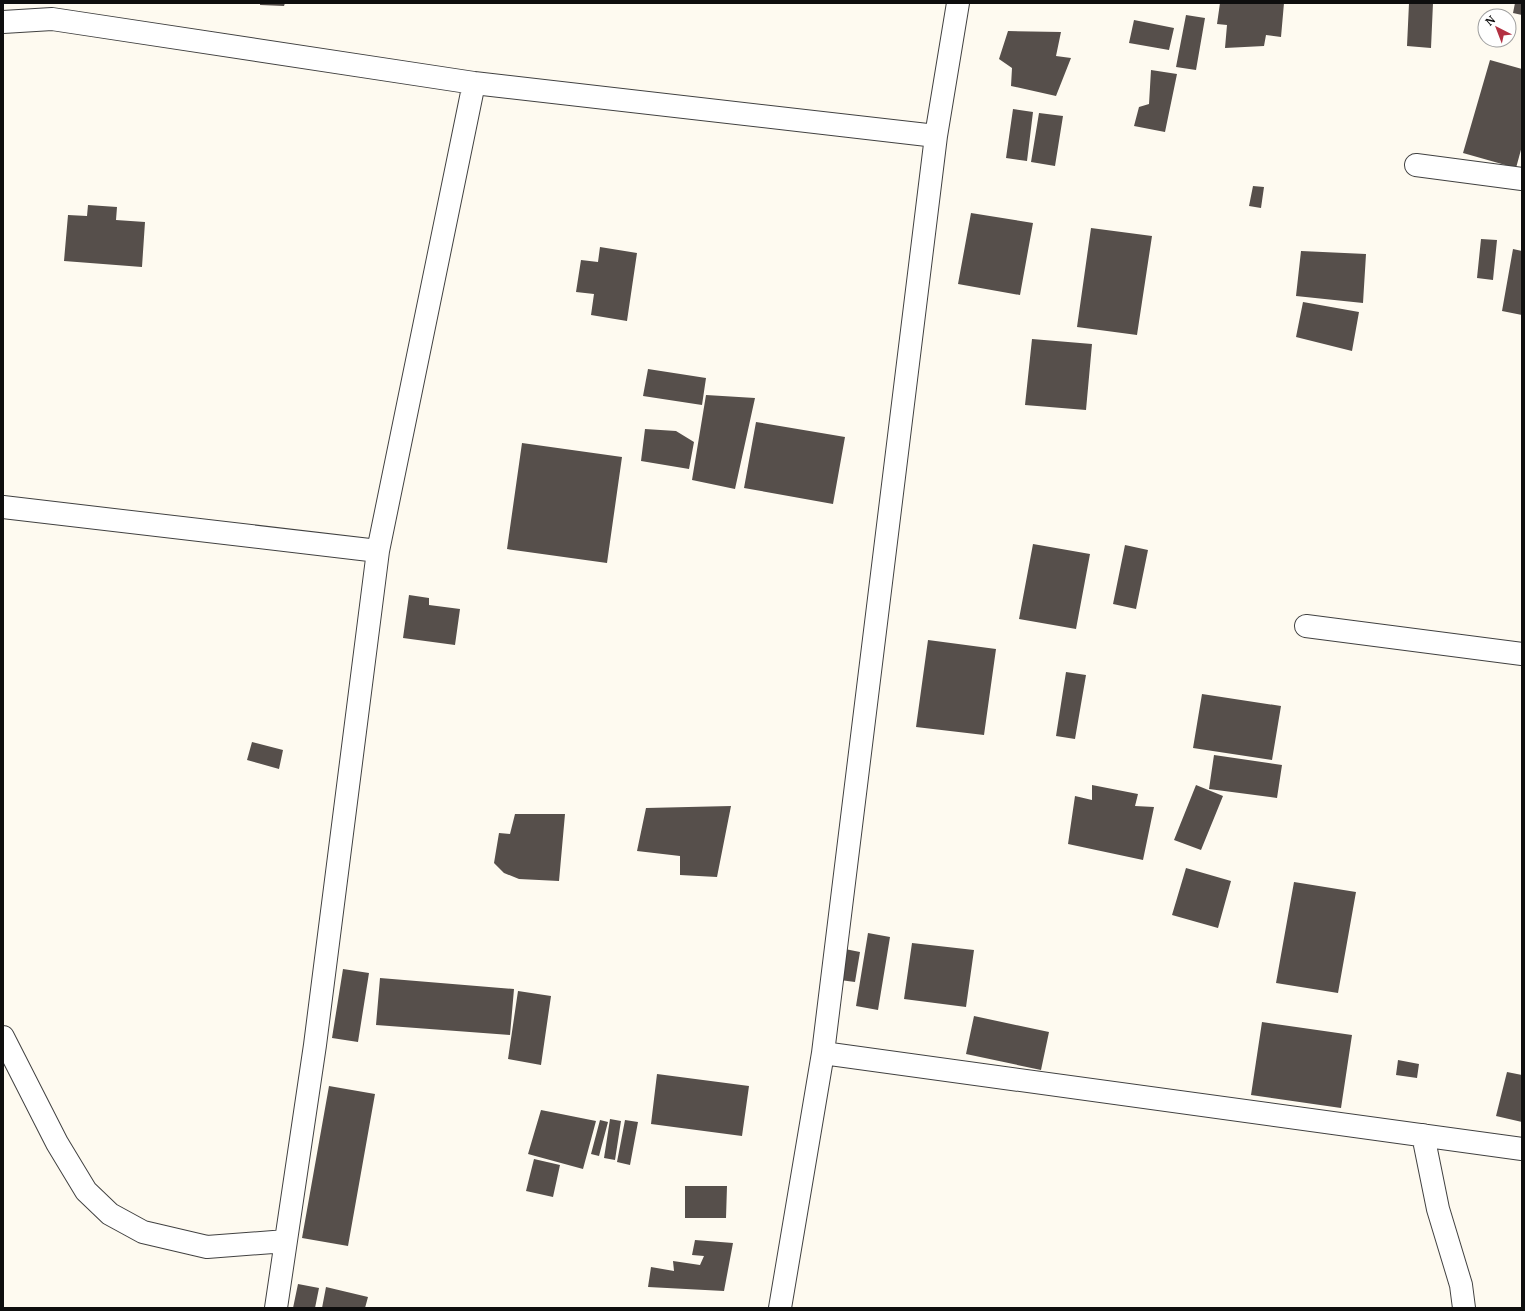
<svg xmlns="http://www.w3.org/2000/svg" width="1525" height="1311" viewBox="0 0 1525 1311" font-family="'Noto Serif',serif">
	<style>
		.building { fill: #564f4b }
		.lines { fill: none; stroke-linecap: round; stroke-linejoin: round }
		.minor-casing { stroke: #414141; stroke-width: 24 }
		.minor { stroke: #fff; stroke-width: 22 }
	</style>
	<rect width="100%" height="100%" fill="#fefaf0"/>
	<!-- building -->
	<path class="building" d="M260,3H285L284,6L260,5Z
		M1220,3H1284L1281,37L1266,35L1264,46L1225,48L1227,25L1217,24Z
		M1409,3H1433L1431,48L1407,46Z
		M1515,3H1522V15L1513,13Z
		M1186,15L1205,18L1196,70L1176,67Z
		M1134,20L1174,28L1169,50L1129,43Z
		M1008,31L1061,32L1056,56L1071,58L1056,96L1011,86L1012,68L999,59Z
		M1490,60L1522,69V146L1516,168L1463,153Z
		M1151,70L1177,74L1165,132L1134,126L1139,107L1149,104Z
		M1013,109L1033,112L1027,161L1006,158Z
		M1039,113L1063,116L1055,166L1031,162Z
		M1253,186L1264,187L1261,208L1249,206Z
		M88,205L117,207L116,220L145,222L142,267L64,261L68,215L87,216Z
		M971,213L1033,223L1020,295L958,284Z
		M1091,228L1152,236L1137,335L1077,327Z
		M1481,239L1497,240L1493,280L1477,278Z
		M600,247L637,253L627,321L591,315L594,294L576,292L581,260L598,262Z
		M1513,249L1522,251V315L1502,311Z
		M1301,251L1366,254L1363,303L1296,296Z
		M1303,302L1359,312L1352,351L1296,337Z
		M1032,339L1092,344L1086,410L1025,405Z
		M648,369L706,378L702,405L643,396Z
		M706,395L755,398L735,489L692,480Z
		M756,422L845,437L833,504L744,488Z
		M645,429L676,431L694,442L689,469L641,461Z
		M522,443L622,457L607,563L507,549Z
		M1033,544L1090,554L1076,629L1019,619Z
		M1125,545L1148,550L1136,609L1113,604Z
		M409,595L429,598V605L460,609L455,645L403,638Z
		M928,640L996,649L984,735L916,727Z
		M1066,672L1086,675L1075,739L1056,736Z
		M1202,694L1281,706L1272,760L1193,748Z
		M252,742L283,750L279,769L247,760Z
		M1214,755L1282,765L1277,798L1209,789Z
		M1092,785L1138,794L1135,806L1154,807L1143,860L1068,844L1075,796L1092,800Z
		M1196,785L1223,796L1201,850L1174,840Z
		M731,806L717,877L680,875V856L637,851L646,808Z
		M515,814H565L559,881L519,879L504,873L494,863L499,833L510,834Z
		M1186,868L1231,881L1218,928L1172,915Z
		M1294,882L1356,892L1338,993L1276,983Z
		M868,933L890,937L878,1010L856,1006Z
		M912,943L974,950L966,1007L904,999Z
		M845,949L860,952L855,982L840,980Z
		M343,969L369,973L358,1042L332,1038Z
		M380,978L514,989L510,1035L376,1025Z
		M518,991L551,996L541,1065L508,1059Z
		M974,1016L1049,1032L1041,1070L966,1054Z
		M1262,1022L1352,1035L1341,1108L1251,1095Z
		M1398,1060L1419,1064L1417,1078L1396,1075Z
		M1507,1072L1522,1075V1122L1496,1116Z
		M657,1074L749,1086L742,1136L651,1124Z
		M329,1086L375,1094L348,1246L302,1238Z
		M541,1110L596,1121L583,1169L528,1154Z
		M610,1119L621,1121L615,1160L604,1158Z
		M600,1120L608,1122L599,1156L591,1154Z
		M625,1120L638,1122L630,1165L617,1162Z
		M534,1159L560,1165L553,1197L526,1191Z
		M685,1186H727L726,1218H685Z
		M695,1240L733,1243L724,1291L648,1287L651,1267L674,1271L673,1261L700,1265L704,1256L692,1255Z
		M298,1284L319,1288L315,1308H293Z
		M326,1287L368,1297L365,1308H322Z"/>
	<g class="lines">
		<!-- minor casing -->
		<g class="minor-casing">
			<path id="minor" d="M3,22L52,19L474,83L936,136
				M1416,165L1522,179
				M3,507L378,551
				M1306,626L1522,654
				M3,1037L57,1143L86,1191L110,1214L143,1232L207,1247L286,1241
				M823,1053L1522,1149
				M1423,1135L1438,1209L1461,1285L1464,1308
				M276,1308L315,1045L378,551L474,83
				M780,1308L823,1053L936,136L958,3"/>
		</g>
		<!-- minor -->
		<use href="#minor" class="minor"/>
	</g>
	<!-- border -->
	<rect width="1525" height="1311" fill="none" stroke="#0e0e0e" stroke-width="8"/>
	<!-- north arrow -->
	<g transform="translate(1497 28) rotate(318)"><circle r="19" fill="#ffffff" stroke="#9f9f9f"/>
	<path d="M0-3L7 15L0 10L-7 15Z" fill="#b33142"/>
	<text y="-6" font-size="11" font-weight="bold" text-anchor="middle" fill="#0e0e0e">N</text>
	</g>
</svg>
